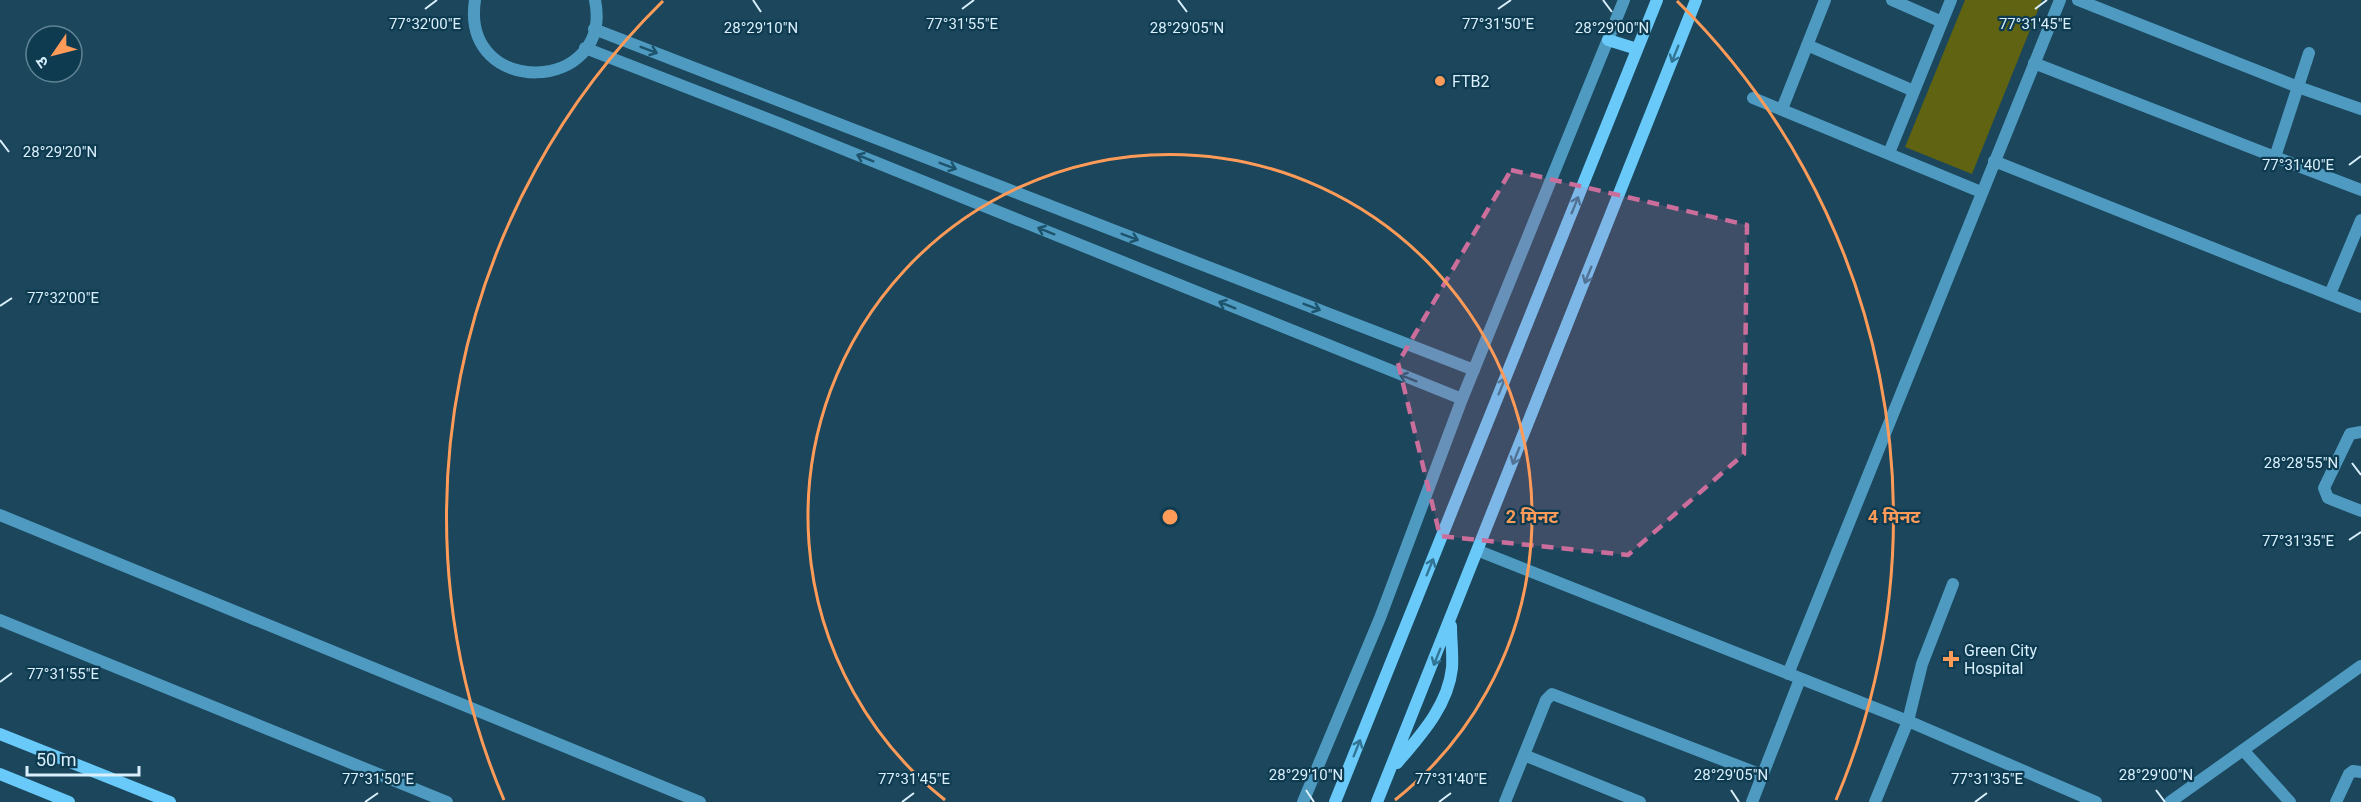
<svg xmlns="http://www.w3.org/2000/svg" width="2361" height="802" viewBox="0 0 2361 802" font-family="Roboto,'Noto Sans Devanagari',sans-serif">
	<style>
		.green { fill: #5f6312 }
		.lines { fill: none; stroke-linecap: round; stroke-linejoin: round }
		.street { stroke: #4e9ac0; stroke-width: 12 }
		.secondary { stroke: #69cafa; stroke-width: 12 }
		.oneway { stroke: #1e536c }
		.oneway2 { stroke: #327494 }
		.marked { fill: #cb6e9b; fill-opacity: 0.2; stroke: #cb6e9b; stroke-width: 4.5; stroke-dasharray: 12 8; stroke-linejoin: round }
		.ticks { fill: none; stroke: #d9effc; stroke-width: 2 }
		.ring { fill: none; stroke: #ff9b59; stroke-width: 3 }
		.poi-dot { fill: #ff9b59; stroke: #0e3b50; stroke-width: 2 }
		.labels { text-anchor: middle; stroke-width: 4.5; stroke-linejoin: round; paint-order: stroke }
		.poi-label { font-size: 16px; fill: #d9effc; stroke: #0e3b50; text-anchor: start }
		.ticks-label { font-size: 15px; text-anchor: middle; fill: #d9effc; stroke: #0e3b50; stroke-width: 4.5; stroke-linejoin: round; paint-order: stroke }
		.centre { fill: #ff9b59; stroke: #0e3b50; stroke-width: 3 }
		.ring-label { font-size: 18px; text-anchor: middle; font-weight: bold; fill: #ff9b59; stroke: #0e3b50; stroke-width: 4.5; stroke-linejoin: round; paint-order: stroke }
	</style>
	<rect width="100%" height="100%" fill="#1b465b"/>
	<!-- green -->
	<path class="green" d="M1965,0H2042L1972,174L1905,147Z"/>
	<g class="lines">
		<!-- street -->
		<path class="street" d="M475,0C460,99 614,94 595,0
			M1892,0L1942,22
			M2078,0L2298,87L2361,109
			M594,29L1474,370
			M1807,45L1914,91
			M585,48L781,124L1462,399
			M2034,63L2275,157L2309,53
			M1753,98L1981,192
			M1782,109L1825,0
			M1889,153L1951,0
			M2275,157L2361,190
			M1994,161L2361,307
			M2330,294L2361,220
			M2361,432L2350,434L2324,488L2328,498L2361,511
			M0,515L700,802
			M1479,551L1908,721L2096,802
			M0,620L447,802
			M1788,674L2060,0
			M2243,750L2290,802
			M1524,755L1640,802
			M1303,802L1380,618L1462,399L1624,0
			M1505,802L1546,700L1552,694L1762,775
			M1752,802L1800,679
			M1875,802L1908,721L1922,664L1953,584
			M2170,802L2361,666
			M2336,802L2349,774L2353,771L2361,772"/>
		<!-- secondary -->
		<path class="secondary" d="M1608,40L1637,49
			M0,734L170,802
			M1397,763C1420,736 1448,706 1452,668C1453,655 1451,640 1451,626
			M0,774L69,802
			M1335,802L1657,0
			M1377,802L1696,0"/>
	</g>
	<!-- one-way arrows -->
	<defs><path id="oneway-shaft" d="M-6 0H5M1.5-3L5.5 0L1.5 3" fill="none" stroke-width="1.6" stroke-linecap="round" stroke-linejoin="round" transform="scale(1.5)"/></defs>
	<g class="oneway">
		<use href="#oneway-shaft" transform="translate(649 50) rotate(21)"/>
		<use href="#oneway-shaft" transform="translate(865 158) rotate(-158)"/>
		<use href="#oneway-shaft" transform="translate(948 166) rotate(21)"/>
		<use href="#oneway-shaft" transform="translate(1046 231) rotate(-158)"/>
		<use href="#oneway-shaft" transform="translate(1130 237) rotate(21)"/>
		<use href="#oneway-shaft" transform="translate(1227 305) rotate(-158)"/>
		<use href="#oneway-shaft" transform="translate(1312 307) rotate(21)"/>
		<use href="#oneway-shaft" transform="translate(1408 378) rotate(-158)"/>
	</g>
	<g class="oneway2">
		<use href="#oneway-shaft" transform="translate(1675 54) rotate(112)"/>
		<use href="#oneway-shaft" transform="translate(1575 205) rotate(-68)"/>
		<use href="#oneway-shaft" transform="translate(1588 275) rotate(112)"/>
		<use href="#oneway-shaft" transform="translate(1502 386) rotate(-68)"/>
		<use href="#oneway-shaft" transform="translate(1516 456) rotate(112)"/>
		<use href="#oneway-shaft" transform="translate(1430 567) rotate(-68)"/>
		<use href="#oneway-shaft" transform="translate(1437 657) rotate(112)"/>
		<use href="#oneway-shaft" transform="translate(1357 748) rotate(-68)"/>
	</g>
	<!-- marked area -->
	<path class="marked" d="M1511,170L1747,225L1744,454L1628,555L1440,536L1398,363Z"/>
	<!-- ticks -->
	<path class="ticks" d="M753,0L761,12M1178,0L1187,12M1603,0L1612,12M425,9L437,0M962,9L974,0M1498,9L1511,0M2035,9L2047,0M0,140L9,152M2349,165L2361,156M0,306L12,298M2352,463L2361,475M2349,540L2361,532M0,682L12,673M1306,790L1314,802M1731,790L1739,802M2156,790L2165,802M365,802L378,793M902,802L914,793M1439,802L1451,793M1975,802L1987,793"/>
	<!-- distance rings -->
	<g class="ring">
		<path d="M945 800A362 362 0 1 1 1395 800"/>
		<path d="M504 800A724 724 0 0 1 663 1M1677 1A724 724 0 0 1 1836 800"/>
	</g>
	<!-- markers -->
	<g class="poi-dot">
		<circle cx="1440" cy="81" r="6"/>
		<path d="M1948 650h6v6h6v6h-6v6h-6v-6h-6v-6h6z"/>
	</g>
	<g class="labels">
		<!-- poi labels -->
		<g class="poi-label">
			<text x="1452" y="87">FTB2</text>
			<text x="1964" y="656">Green City<tspan x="1964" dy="18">Hospital</tspan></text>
		</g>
	</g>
	<g class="ticks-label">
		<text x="962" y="29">77°31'55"E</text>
		<text x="1498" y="29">77°31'50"E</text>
		<text x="2035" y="29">77°31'45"E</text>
		<text x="425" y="29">77°32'00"E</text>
		<text x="1187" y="33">28°29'05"N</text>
		<text x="761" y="33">28°29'10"N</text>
		<text x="1612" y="33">28°29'00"N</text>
		<text x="60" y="157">28°29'20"N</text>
		<text x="2298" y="170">77°31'40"E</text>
		<text x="63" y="303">77°32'00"E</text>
		<text x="2301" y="468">28°28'55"N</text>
		<text x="2298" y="546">77°31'35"E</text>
		<text x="63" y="679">77°31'55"E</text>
		<text x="1306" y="780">28°29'10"N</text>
		<text x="1731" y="780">28°29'05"N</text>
		<text x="2156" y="780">28°29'00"N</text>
		<text x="378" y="784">77°31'50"E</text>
		<text x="914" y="784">77°31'45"E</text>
		<text x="1451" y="784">77°31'40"E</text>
		<text x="1987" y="784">77°31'35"E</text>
	</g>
	<circle cx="1170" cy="517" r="9" class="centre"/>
	<g class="ring-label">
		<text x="1532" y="523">2 मिनट</text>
		<text x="1894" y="523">4 मिनट</text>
	</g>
	<!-- north arrow -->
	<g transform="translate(54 54) rotate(235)"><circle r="28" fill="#0e3b50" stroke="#5f8395" stroke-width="1.5"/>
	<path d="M0-4.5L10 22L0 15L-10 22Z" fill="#ff9b59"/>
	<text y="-9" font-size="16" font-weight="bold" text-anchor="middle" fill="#d9effc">उ</text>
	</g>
	<!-- scale -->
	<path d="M27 766v9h112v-9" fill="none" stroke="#d9effc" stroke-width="3"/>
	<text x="36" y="766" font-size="18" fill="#d9effc" stroke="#0e3b50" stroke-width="4.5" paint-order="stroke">50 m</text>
</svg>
